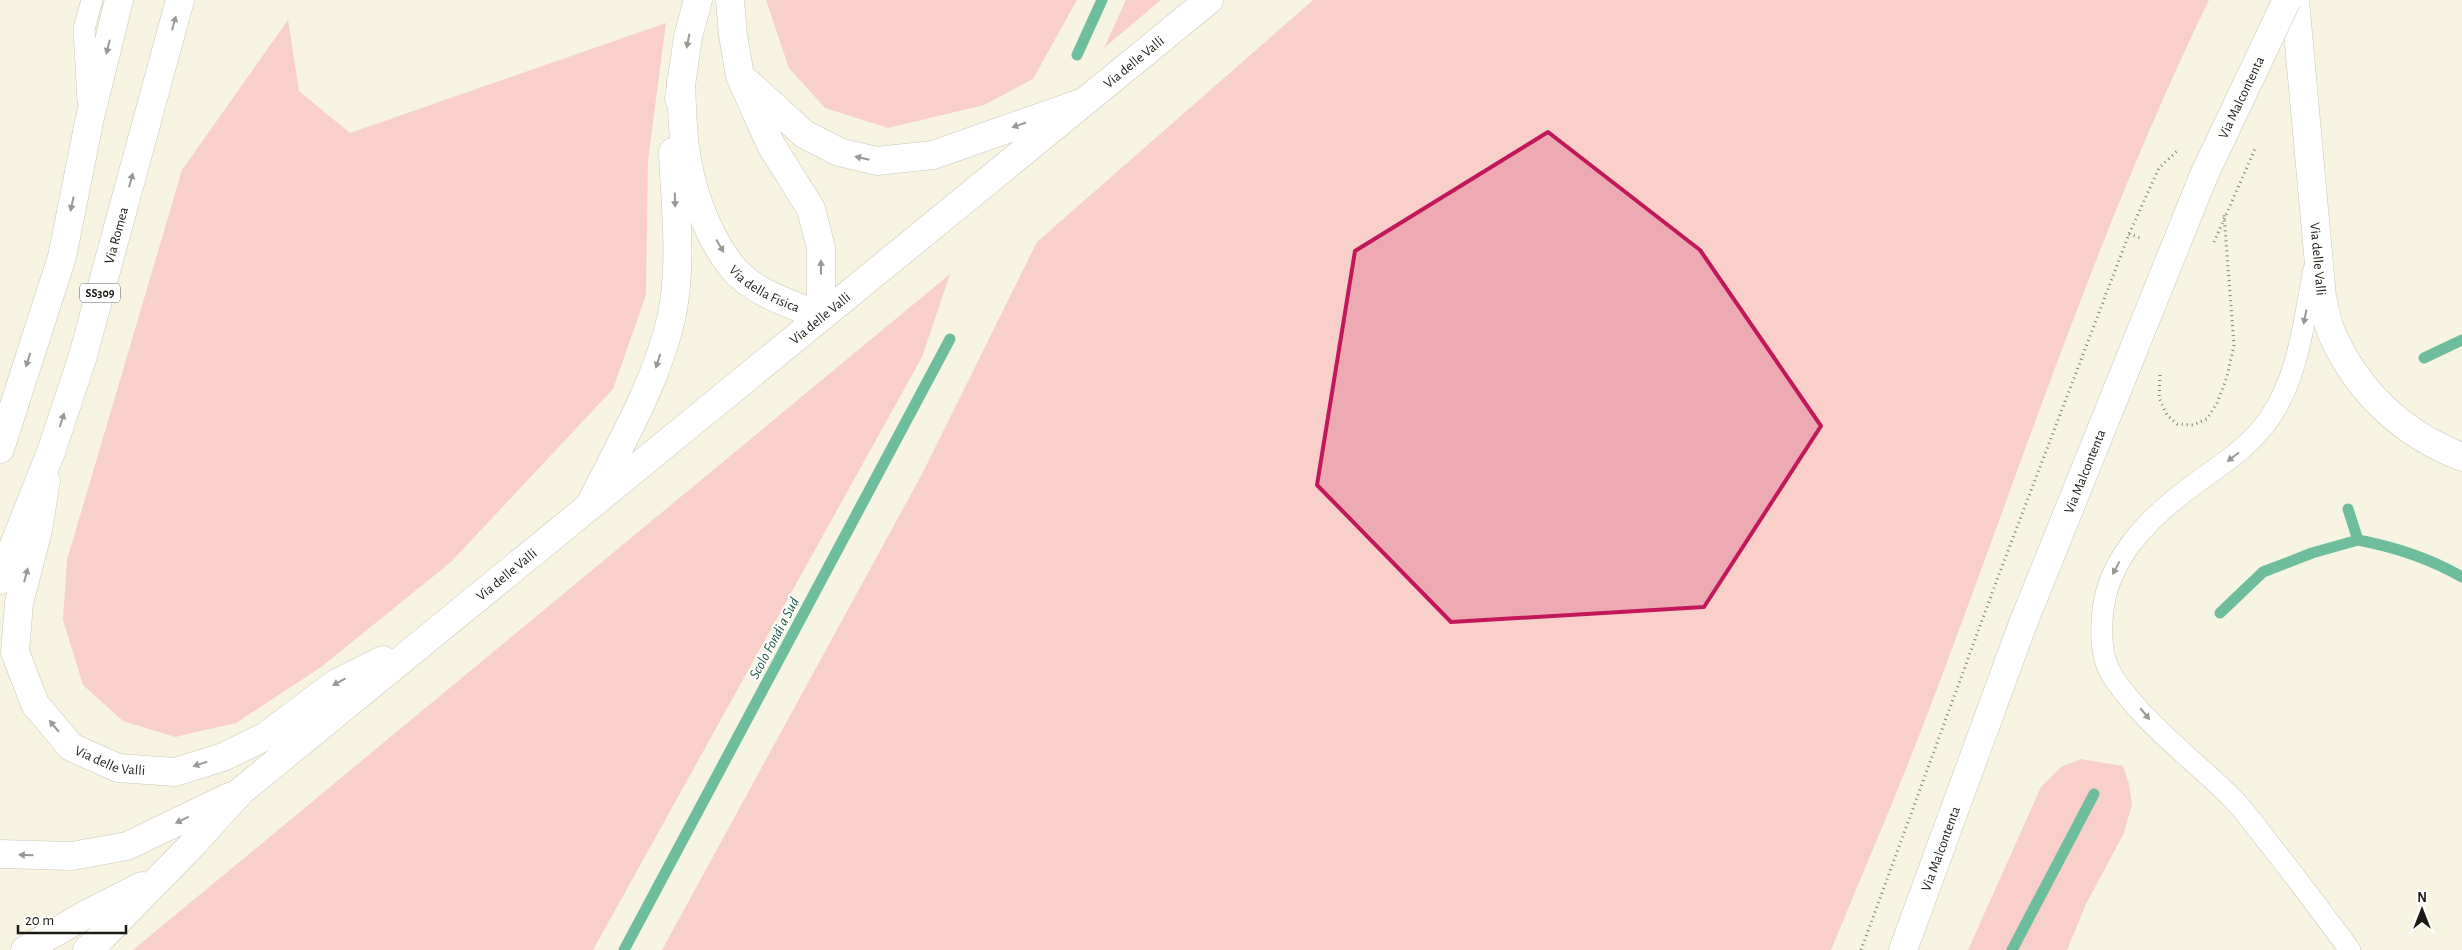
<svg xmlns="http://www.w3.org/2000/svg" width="2462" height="950" viewBox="0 0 2462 950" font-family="'Alegreya Sans',sans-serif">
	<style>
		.green { fill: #f8cfc9 }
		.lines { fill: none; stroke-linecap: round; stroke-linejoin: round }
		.stream { stroke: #6ebd9d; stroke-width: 11 }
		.service-casing { stroke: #cbc7b7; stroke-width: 22 }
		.minor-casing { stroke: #cbc7b7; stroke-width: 29 }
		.tertiary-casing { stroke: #cbc7b7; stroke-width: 29 }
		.primary-casing { stroke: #cbc7b7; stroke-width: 29 }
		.path { stroke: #817f73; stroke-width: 3; stroke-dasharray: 1 4; stroke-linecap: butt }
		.service { stroke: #fff; stroke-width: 21 }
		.minor { stroke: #fff; stroke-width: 28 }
		.tertiary { stroke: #fff; stroke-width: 28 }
		.primary { stroke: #fff; stroke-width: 28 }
		.tertiary-bridge-casing { stroke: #cbc7b7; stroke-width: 29; stroke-linecap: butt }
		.path-bridge { stroke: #817f73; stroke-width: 3; stroke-dasharray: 1 4; stroke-linecap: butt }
		.tertiary-bridge { stroke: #fff; stroke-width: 28 }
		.oneway { fill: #989895 }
		.marked { fill: #c2185b; fill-opacity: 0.2; stroke: #c2185b; stroke-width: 4; stroke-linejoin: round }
		.labels { text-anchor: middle; stroke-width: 4; stroke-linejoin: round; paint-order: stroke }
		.shield { fill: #fff; stroke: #5f5e5a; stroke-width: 1 }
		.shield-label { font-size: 12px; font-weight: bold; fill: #1a1913 }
		.street-label { font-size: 14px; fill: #1a1913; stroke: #fff }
		.water-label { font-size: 15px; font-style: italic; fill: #1b5943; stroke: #fff }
	</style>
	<rect width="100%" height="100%" fill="#f7f4e2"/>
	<!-- green -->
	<path class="green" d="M766,0H1077L1033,79L984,105L888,128L825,108L789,68Z
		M1126,0H1161L1104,48Z
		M1313,0H2209C2093,238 2014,490 1919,736C1891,808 1860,879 1831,950H662L922,474L1037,242Z
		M288,20L299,91L350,133L666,23L648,160L646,295L613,389L451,562L321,667L236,723L175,737L123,721L83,685L63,620L67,560L182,170Z
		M950,274L922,357L593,950H133Z
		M2081,759L2123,766L2129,784L2132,804L2124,833L2086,904L2067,950H1968L2041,787L2061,767Z"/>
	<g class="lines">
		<!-- stream -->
		<path class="stream" d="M1077,55L1102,0
			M2424,358L2462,340
			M2358,540C2395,547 2429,558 2462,577
			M2220,613L2263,572L2312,553L2358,540L2348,509
			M624,950L950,339
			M2012,950L2094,794"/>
		<!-- service casing -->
		<g class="service-casing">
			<path id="service" d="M88,101L84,29L92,0
				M2314,269C2304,320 2299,376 2269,419C2248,449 2220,465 2192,486C2147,519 2103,563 2102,623C2101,640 2103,662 2113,677C2145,725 2192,758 2232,798C2245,811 2256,827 2267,841C2296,877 2323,914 2350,950"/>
		</g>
		<!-- minor casing -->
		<g class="minor-casing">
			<g id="minor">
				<path id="s1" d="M681,82C682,103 682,126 685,147C690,187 706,234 732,267C753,293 791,304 821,316V248L811,209L771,145L740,76L733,35L730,0"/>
				<path d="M748,83L804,134L839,152L877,161L933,155L1081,103"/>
				<path d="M679,99L688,37L698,0"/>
				<path d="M591,503C620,444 656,384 671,319C683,265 675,206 673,152"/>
			</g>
		</g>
		<!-- tertiary casing -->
		<g class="tertiary-casing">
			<g id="tertiary">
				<path id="s2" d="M2295,0L2322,297C2325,309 2327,322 2332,334C2358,392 2403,434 2462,457"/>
				<path id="s3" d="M46,480L38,530L19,603L15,652L35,704L71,747L118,768L175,772L223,757L266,736L335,684L383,660"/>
				<path d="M0,854L72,856L127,846L229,797"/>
				<path d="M25,950L85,915L142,886"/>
				<path id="s4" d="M87,950L104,935L191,846L241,791L1209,0"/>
				<path id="s5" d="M1903,950L2022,626L2204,175"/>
			</g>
		</g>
		<!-- primary casing -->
		<g class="primary-casing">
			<g id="primary">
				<path d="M0,449L62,257L89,122L119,0"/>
				<path id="s6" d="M0,580L51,452L82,359L180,0"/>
			</g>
		</g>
		<!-- path -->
		<path class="path" d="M2129,234L2143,239
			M2160,375L2159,398L2167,415L2177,424L2193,425L2207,419L2217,403L2227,377L2234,345L2224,215
			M1861,950L1998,577L2129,234L2159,168L2177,151L2179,152"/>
		<!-- service -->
		<use href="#service" class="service"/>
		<!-- minor -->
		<use href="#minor" class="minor"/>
		<!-- tertiary -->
		<use href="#tertiary" class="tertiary"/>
		<!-- primary -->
		<use href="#primary" class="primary"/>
		<!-- tertiary-bridge casing -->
		<g class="tertiary-bridge-casing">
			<g id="tertiary-bridge">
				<path id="s7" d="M2204,175L2287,0"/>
			</g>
		</g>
		<!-- path-bridge -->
		<path class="path-bridge" d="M2214,242L2255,149"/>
		<!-- tertiary-bridge -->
		<use href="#tertiary-bridge" class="tertiary-bridge"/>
	</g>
	<!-- one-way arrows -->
	<defs><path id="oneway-solid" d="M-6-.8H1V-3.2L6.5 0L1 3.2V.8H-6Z" transform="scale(1.25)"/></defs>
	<g class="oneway">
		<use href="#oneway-solid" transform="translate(174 23) rotate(-75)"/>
		<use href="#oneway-solid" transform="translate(688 41) rotate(101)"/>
		<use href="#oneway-solid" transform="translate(108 47) rotate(104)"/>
		<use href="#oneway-solid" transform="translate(1019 125) rotate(161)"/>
		<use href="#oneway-solid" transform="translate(862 158) rotate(-167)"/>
		<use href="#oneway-solid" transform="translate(131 180) rotate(-75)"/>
		<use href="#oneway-solid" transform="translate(675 200) rotate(88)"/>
		<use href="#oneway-solid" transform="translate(72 204) rotate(102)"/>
		<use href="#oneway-solid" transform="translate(720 246) rotate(59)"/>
		<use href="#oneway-solid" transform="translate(821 267) rotate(-90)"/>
		<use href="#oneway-solid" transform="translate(2305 317) rotate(101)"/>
		<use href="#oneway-solid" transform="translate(28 360) rotate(108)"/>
		<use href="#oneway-solid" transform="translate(658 361) rotate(108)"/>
		<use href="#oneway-solid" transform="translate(62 420) rotate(-72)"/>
		<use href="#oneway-solid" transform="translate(2233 457) rotate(143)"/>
		<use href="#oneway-solid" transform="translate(2116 568) rotate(118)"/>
		<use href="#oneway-solid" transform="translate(26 575) rotate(-75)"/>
		<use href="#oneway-solid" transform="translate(339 682) rotate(151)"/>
		<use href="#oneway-solid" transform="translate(2145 714) rotate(50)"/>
		<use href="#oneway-solid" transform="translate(54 726) rotate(-130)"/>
		<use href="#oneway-solid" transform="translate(200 764) rotate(162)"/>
		<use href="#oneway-solid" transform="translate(182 820) rotate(154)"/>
		<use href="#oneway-solid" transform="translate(26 855) rotate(-178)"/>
	</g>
	<!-- marked area -->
	<path class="marked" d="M1548,132L1700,250L1821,426L1704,607L1451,622L1317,485L1355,251Z"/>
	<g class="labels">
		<!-- shield labels -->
		<rect class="shield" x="80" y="283.5" width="40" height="19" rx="4"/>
		<g class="shield-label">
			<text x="100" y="297">SS309</text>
		</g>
		<!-- street labels -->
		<g class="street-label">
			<text dy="5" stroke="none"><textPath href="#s4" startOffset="1374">Via delle Valli</textPath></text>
			<text dy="5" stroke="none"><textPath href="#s7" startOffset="86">Via Malcontenta</textPath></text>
			<text dy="5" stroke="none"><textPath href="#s6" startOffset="364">Via Romea</textPath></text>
			<text dy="5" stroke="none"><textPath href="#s2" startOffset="260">Via delle Valli</textPath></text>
			<text dy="5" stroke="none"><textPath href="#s1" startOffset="235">Via della Fisica</textPath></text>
			<text dy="5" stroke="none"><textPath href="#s4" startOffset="969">Via delle Valli</textPath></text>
			<text dy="5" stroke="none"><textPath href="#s5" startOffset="512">Via Malcontenta</textPath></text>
			<text dy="5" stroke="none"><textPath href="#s4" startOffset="564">Via delle Valli</textPath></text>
			<text dy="5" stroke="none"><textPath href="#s3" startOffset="329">Via delle Valli</textPath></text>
			<text dy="5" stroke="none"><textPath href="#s5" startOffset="108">Via Malcontenta</textPath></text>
		</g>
		<!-- water labels -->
		<g class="water-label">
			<text transform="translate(774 638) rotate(-62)" y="5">Scolo Fondi a Sud</text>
		</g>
	</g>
	<!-- north arrow -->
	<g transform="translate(2422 910)" stroke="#ffffff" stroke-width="4" paint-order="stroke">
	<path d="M0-4L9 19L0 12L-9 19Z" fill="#1a1913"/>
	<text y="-8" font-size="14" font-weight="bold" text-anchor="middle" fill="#1a1913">N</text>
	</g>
	<!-- scale -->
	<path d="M18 925v8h108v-8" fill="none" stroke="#1a1913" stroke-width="2.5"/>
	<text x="25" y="925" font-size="15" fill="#1a1913" stroke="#ffffff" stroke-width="4" paint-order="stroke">20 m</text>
</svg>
